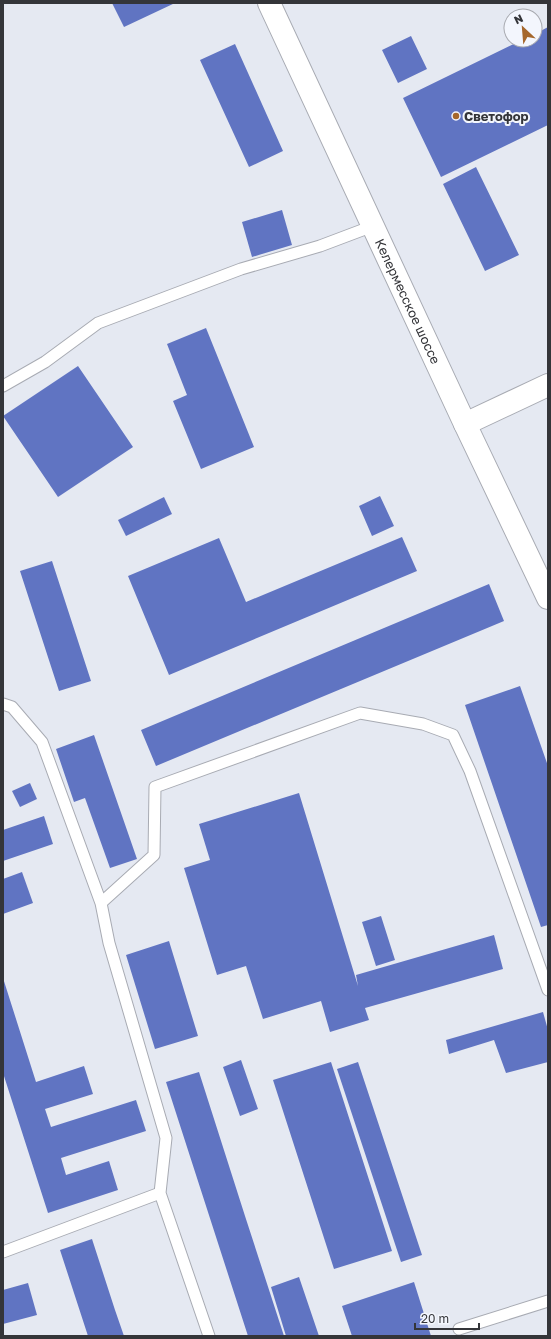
<svg xmlns="http://www.w3.org/2000/svg" width="551" height="1339" viewBox="0 0 551 1339" font-family="'Golos Text',sans-serif">
	<style>
		.building { fill: #6074c2 }
		.lines { fill: none; stroke-linecap: round; stroke-linejoin: round }
		.lane-casing { stroke: #a8abb3; stroke-width: 13 }
		.secondary-casing { stroke: #a8abb3; stroke-width: 24 }
		.lane { stroke: #fff; stroke-width: 11 }
		.secondary { stroke: #fff; stroke-width: 22 }
		.poi-dot { fill: #a5672c; stroke: #f3f6fd; stroke-width: 1.5 }
		.labels { text-anchor: middle; stroke-width: 4; stroke-linejoin: round; paint-order: stroke }
		.poi-label { font-size: 13px; font-weight: bold; fill: #343539; stroke: #f3f6fd; text-anchor: start }
		.street-label { font-size: 13px; fill: #343539; stroke: #f3f6fd }
	</style>
	<rect width="100%" height="100%" fill="#e5e9f2"/>
	<!-- building -->
	<path class="building" d="M112,3H175L124,27Z
		M548,27V125L441,177L403,98L522,40H535V34Z
		M411,36L427,69L398,83L382,50Z
		M235,44L283,151L249,167L200,60Z
		M476,167L519,255L485,271L443,184Z
		M282,210L292,245L252,257L242,222Z
		M206,328L254,447L201,469L173,401L187,395L167,344Z
		M78,366L133,447L58,497L3,416Z
		M380,496L394,526L372,536L359,506Z
		M164,497L172,514L126,536L118,520Z
		M402,537L417,571L169,675L128,576L219,538L246,602Z
		M52,561L91,681L59,691L20,571Z
		M489,584L504,621L156,766L141,730Z
		M520,686L548,766V925L541,927L465,705Z
		M94,735L137,859L110,868L85,798L74,802L56,749Z
		M30,783L37,799L20,807L12,791Z
		M299,793L358,986L356,975L494,935L503,969L365,1008L369,1020L330,1032L321,1001L263,1019L246,966L217,975L184,868L210,860L199,824Z
		M44,816L53,844L3,861V830Z
		M22,872L33,903L3,914V879Z
		M381,916L395,960L376,966L362,922Z
		M169,941L198,1036L155,1049L126,955Z
		M3,978L36,1082L84,1066L93,1094L45,1109L51,1127L136,1100L146,1131L61,1158L66,1175L109,1161L118,1190L48,1213L3,1073Z
		M543,1012L548,1030V1062L506,1073L494,1040L449,1054L446,1040Z
		M241,1060L258,1109L240,1116L223,1067Z
		M331,1062L392,1251L334,1269L273,1080Z
		M358,1062L422,1255L401,1262L337,1069Z
		M199,1072L245,1216L284,1336H248L166,1082Z
		M92,1239L115,1310L124,1336H88L60,1250Z
		M299,1277L319,1336H286L271,1287Z
		M414,1282L431,1336H352L342,1306Z
		M28,1283L37,1315L3,1324V1290Z"/>
	<g class="lines">
		<!-- lane casing -->
		<g class="lane-casing">
			<path id="lane" d="M3,386L45,362L98,323L241,269L320,246L373,226
				M3,704L12,707L42,742L101,903L109,943L166,1138L160,1193L209,1336
				M101,903L154,855L155,787L360,713L423,724L453,735L470,771L548,990
				M3,1252L160,1193
				M459,1329L548,1301"/>
		</g>
		<!-- secondary casing -->
		<g class="secondary-casing">
			<g id="secondary">
				<path id="s1" d="M269,3L465,424L548,598"/>
				<path d="M465,424L548,385"/>
			</g>
		</g>
		<!-- lane -->
		<use href="#lane" class="lane"/>
		<!-- secondary -->
		<use href="#secondary" class="secondary"/>
	</g>
	<!-- markers -->
	<circle class="poi-dot" cx="456" cy="116" r="4"/>
	<g class="labels">
		<!-- poi labels -->
		<g class="poi-label">
			<text x="464" y="121">Светофор</text>
		</g>
		<!-- street labels -->
		<g class="street-label">
			<text dy="5" stroke="none"><textPath href="#s1" startOffset="329">Келермесское шоссе</textPath></text>
		</g>
	</g>
	<!-- border -->
	<rect width="551" height="1339" fill="none" stroke="#343539" stroke-width="8"/>
	<!-- north arrow -->
	<g transform="translate(523 28) rotate(334)"><circle r="19" fill="#f3f6fd" stroke="#a7a9af"/>
	<path d="M0-3L7 15L0 10L-7 15Z" fill="#a5672c"/>
	<text y="-6" font-size="11" font-weight="bold" text-anchor="middle" fill="#343539">N</text>
	</g>
	<!-- scale -->
	<path d="M415 1323v6h64v-6" fill="none" stroke="#343539" stroke-width="2"/>
	<text x="421" y="1323" font-size="12" fill="#343539" stroke="#f3f6fd" stroke-width="3" paint-order="stroke">20 m</text>
</svg>
